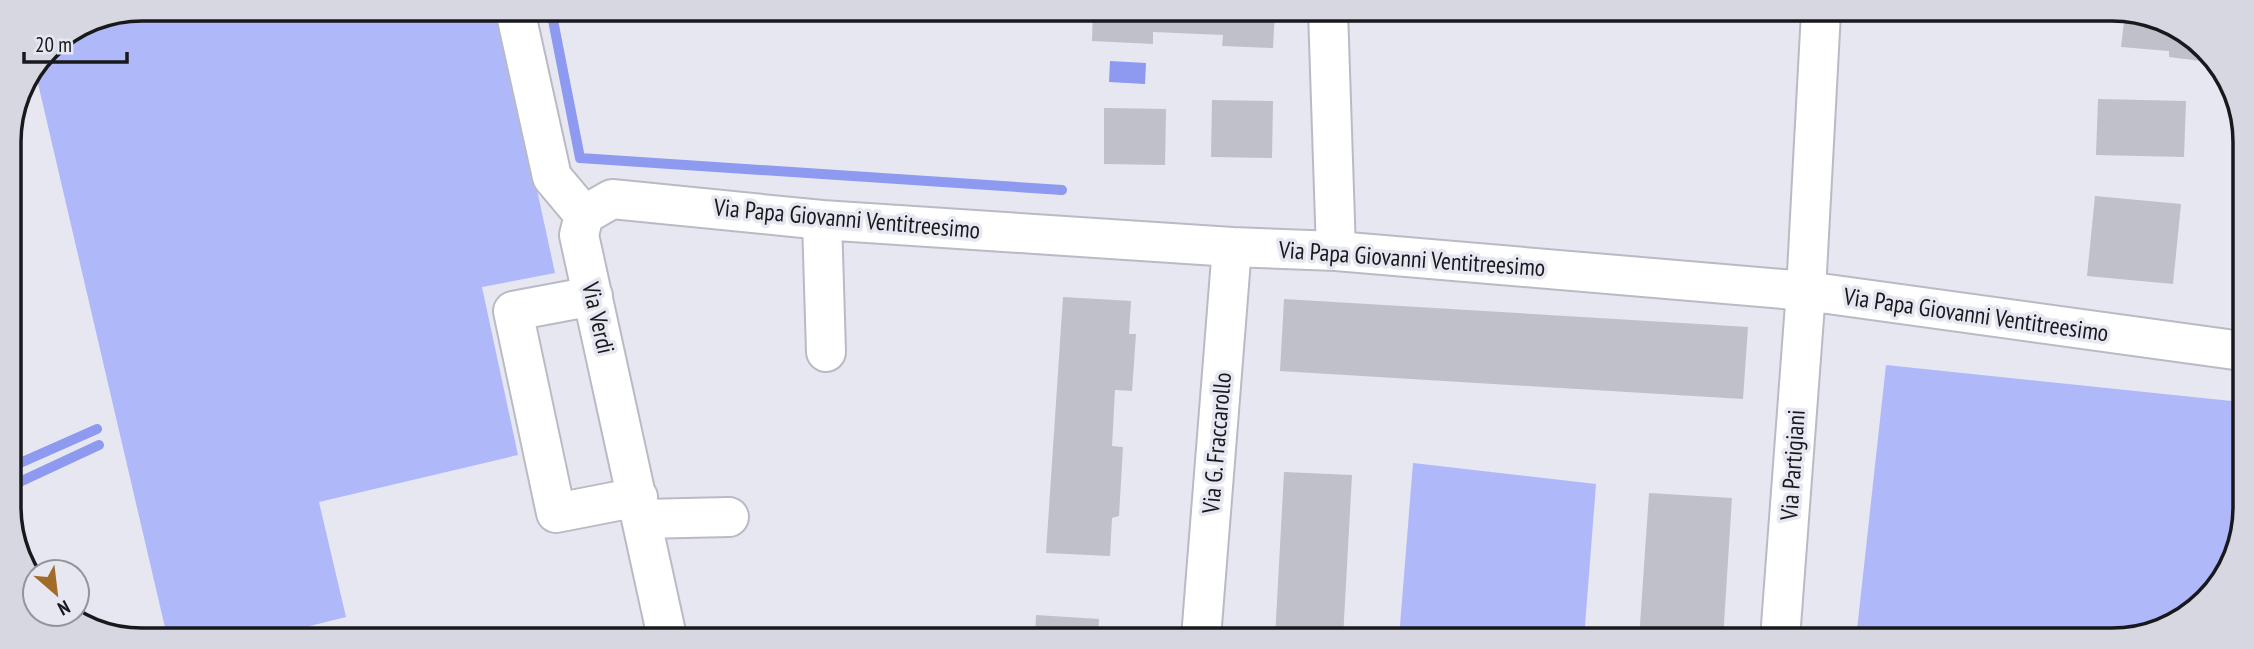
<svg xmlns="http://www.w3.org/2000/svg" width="2254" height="649" viewBox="0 0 2254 649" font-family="'PT Sans Narrow',sans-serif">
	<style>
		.green { fill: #afb9f9 }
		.water { fill: #8e99f0 }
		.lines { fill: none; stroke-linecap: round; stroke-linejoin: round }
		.stream { stroke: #8e99f0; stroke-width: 10 }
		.building { fill: #bfc0c9 }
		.minor-casing { stroke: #b9bbc4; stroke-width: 42 }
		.minor { stroke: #fff; stroke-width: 38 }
		.labels { text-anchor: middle; stroke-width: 7; stroke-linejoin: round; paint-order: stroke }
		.street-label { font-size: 24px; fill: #18191c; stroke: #e6e7f1 }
		.rim { fill: none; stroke: #18191c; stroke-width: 3.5 }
	</style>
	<rect width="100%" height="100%" fill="#e6e7f1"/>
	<!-- green -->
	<path class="green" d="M193,9L498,10L555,273L482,287L518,455L319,502L346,617L270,636H167L36,75L48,48L66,36Z
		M1886,365L2241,402V541L2199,607L2120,640L1856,639Z
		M1413,463L1596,484L1584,639L1399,638Z"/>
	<!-- water -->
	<path class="water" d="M1110,61L1146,63L1145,84L1109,82Z"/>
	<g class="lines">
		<!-- stream -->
		<path class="stream" d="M551,10L580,158L1062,190
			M11,467L97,429
			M11,486L99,445"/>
	</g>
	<!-- building -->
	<path class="building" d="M1093,11H1275L1273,48L1222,46L1223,35L1153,32V44L1092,41Z
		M1889,13H2014L2013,22L1889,17Z
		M2125,13H2146L2213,56L2201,55V61L2169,57V51L2121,47Z
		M2098,99L2186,101L2184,157L2096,155Z
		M1212,100L1273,101L1272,158L1211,157Z
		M1104,108L1166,109L1165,165L1104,164Z
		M2095,196L2181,204L2173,284L2087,276Z
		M1063,297L1131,301L1129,334H1136L1132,391L1115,390L1112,446L1123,447L1119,516L1112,518L1110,556L1046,553Z
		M1284,299L1748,327L1743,399L1280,371Z
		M1284,472L1352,475L1343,638H1275Z
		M1649,493L1732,498L1723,639H1639Z
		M1036,615L1099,619L1098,638H1035Z"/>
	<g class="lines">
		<!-- minor casing -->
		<g class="minor-casing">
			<path id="minor" d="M515,10L552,177L584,215L579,235L667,637
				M1328,11L1336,251
				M584,215L612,199L822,220L1232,247L1336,251L1806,291L2242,351
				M822,220L826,352
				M593,296L513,311L556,513L638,497
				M642,519L729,517
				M1201,638L1232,247
				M1780,639L1806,291L1821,12"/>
		</g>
		<!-- minor -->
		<use href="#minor" class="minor"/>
	</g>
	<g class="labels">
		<!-- street labels -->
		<g class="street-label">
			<text transform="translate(847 219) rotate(5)" y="8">Via Papa Giovanni Ventitreesimo</text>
			<text transform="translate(1412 259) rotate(4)" y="8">Via Papa Giovanni Ventitreesimo</text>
			<text transform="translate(1976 315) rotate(8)" y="8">Via Papa Giovanni Ventitreesimo</text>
			<text transform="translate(598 318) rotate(77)" y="8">Via Verdi</text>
			<text transform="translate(1217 443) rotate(-85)" y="8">Via G. Fraccarollo</text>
			<text transform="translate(1793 465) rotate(-86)" y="8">Via Partigiani</text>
		</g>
	</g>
	<!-- crop -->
	<path d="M0 0H2254V649H0ZM142 21H2112A121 121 0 0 1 2233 142V507A121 121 0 0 1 2112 628H142A121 121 0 0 1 21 507V142A121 121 0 0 1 142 21Z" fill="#d6d7e0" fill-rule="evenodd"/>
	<path class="rim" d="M142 21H2112A121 121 0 0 1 2233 142V507A121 121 0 0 1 2112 628H142A121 121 0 0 1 21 507V142A121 121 0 0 1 142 21Z"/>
	<!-- north arrow -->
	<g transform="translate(56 593) rotate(152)"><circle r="33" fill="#e6e7f1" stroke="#94959c" stroke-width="2"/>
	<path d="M0-5L12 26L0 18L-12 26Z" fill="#a36b28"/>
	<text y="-10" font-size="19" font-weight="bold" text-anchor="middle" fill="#18191c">N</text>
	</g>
	<!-- scale -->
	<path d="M24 52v10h103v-10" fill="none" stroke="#18191c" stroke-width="3.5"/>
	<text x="35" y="52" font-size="21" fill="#18191c" stroke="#e6e7f1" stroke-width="5" paint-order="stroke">20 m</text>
</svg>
